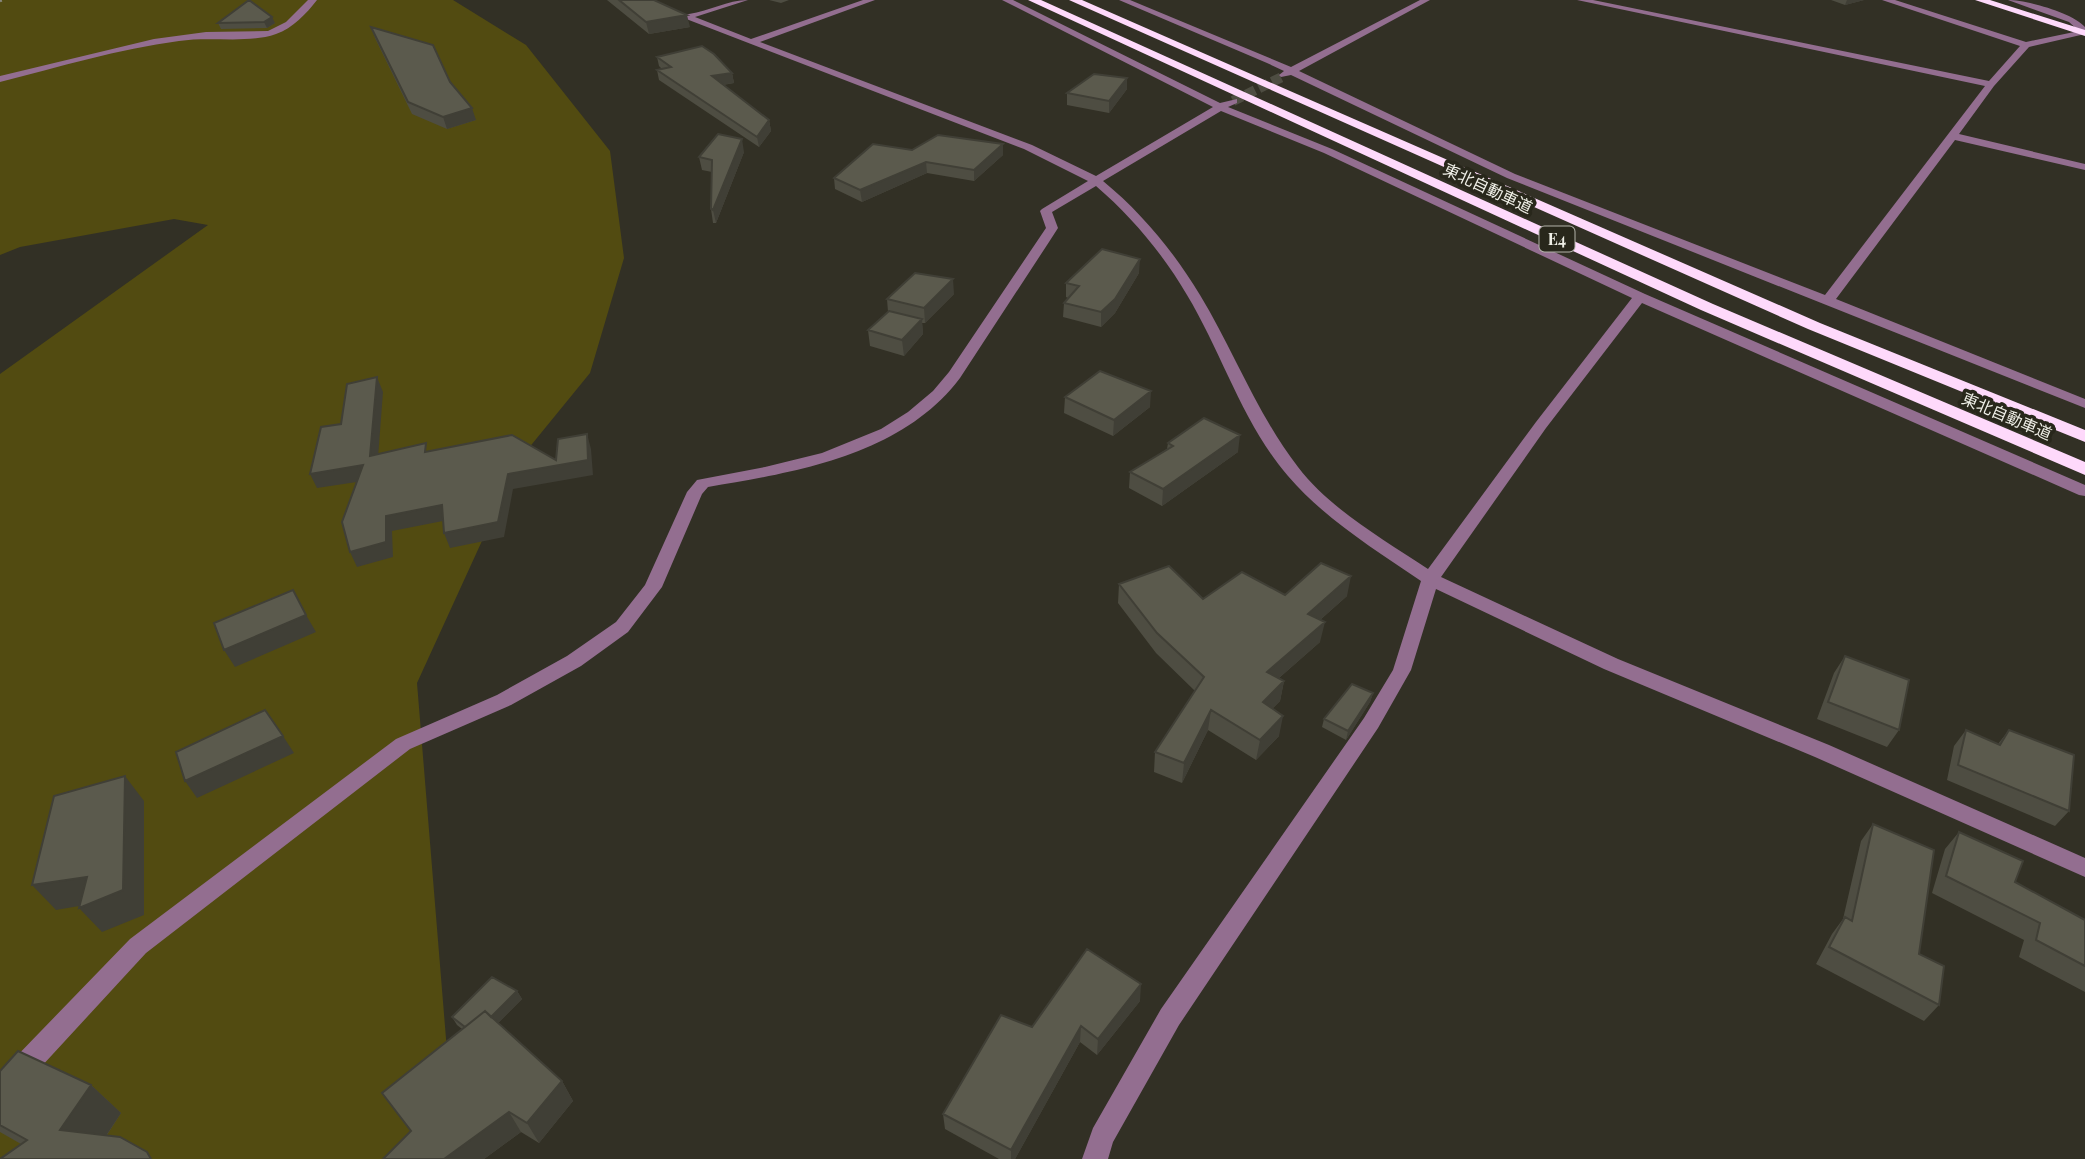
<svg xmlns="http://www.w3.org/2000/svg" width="2085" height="1159" viewBox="0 0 2085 1159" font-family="'Playfair Display','Noto Sans JP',serif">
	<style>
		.green { fill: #524b11 }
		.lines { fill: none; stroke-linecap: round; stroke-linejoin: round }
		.minor-tunnel { stroke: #4e4d42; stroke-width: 10; stroke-dasharray: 10 4.5; stroke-linecap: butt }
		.path { stroke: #89887e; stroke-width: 2.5; stroke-dasharray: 2 2; stroke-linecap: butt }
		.minor { fill: #936e90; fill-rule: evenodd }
		.highway { fill: #fed9fb; fill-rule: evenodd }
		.wall { fill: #4e4d42 }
		.shaded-wall { fill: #403f36 }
		.building { fill: #5b5a4d; stroke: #403f36; stroke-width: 2 }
		.labels { text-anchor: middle; stroke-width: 7; stroke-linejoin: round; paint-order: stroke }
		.far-street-label { font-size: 16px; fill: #efefe7; stroke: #28271b }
		.shield { fill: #28271b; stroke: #b3b3aa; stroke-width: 2 }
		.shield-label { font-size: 16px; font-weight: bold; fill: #efefe7 }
	</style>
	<rect width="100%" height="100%" fill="#323025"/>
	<!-- green -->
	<path class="green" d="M0,0H453L526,45L610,151L624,258L590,373L519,460L417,683L452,1112L461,1159H0V374L208,225L174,219L20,247L0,255Z"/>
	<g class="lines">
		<!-- minor-tunnel -->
		<path class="minor-tunnel" d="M1233,101L1282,77"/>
		<!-- path -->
		<path class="path" d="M0,1L3,0"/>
		<!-- minor -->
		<path class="minor" d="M308,0H317C306,14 293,28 276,34C248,44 210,36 179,41C118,49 59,67 0,82V76L154,39L206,32L268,31L286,22Z
			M637,0C654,0 675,15 689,14C710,11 727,0 748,0L695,17L751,39L863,0H875L760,42L1032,145L1096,176L1213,107L1002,0H1013L1220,103L1237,99V103L1228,107L1332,149L1645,294L2085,485V496L2079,495L1642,303L1546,428L1441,577L1618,659L1829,745L2085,858V877L1815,757L1604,669L1436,589L1411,670L1378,728L1179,1025L1113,1142L1108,1159H1082L1093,1128L1161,1009L1364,718L1393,670L1421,581C1374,549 1325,519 1288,476C1243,424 1222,353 1187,295C1163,254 1132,217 1096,186L1052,212L1058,228L1049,242L960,378C902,455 797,472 708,487L702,494L662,587L628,632L581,666L511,705L410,749L146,953L29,1080L9,1113L0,1117V1080L11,1062L130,939L396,739L497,695L567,656L616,622L645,585L687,492L697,480L765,467L822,453L881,429L908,412L933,391L949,372L1046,228L1040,211L1042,209L1088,181L1024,149ZM1221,111L1324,153L1632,298L1536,422L1428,569C1383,539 1331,510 1298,467C1257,414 1234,351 1200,295C1174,252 1142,213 1103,181Z
			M1119,0H1130L1291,67L1420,0H1430L1299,71L1515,174L1825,295L1985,86L1577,0H1593L1989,81L2020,46L1882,0H1895L2026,42L2079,31L2069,22L2008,0C2027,0 2073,13 2085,27V34L2029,47L1994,86L1959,134L2085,164V170L1955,140L1836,299L2085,399V408L1507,178L1291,75L1281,77L1279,75L1284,71L1267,63Z"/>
		<!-- highway -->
		<path class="highway" d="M1028,0H1041L1713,304L2085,462V475L1701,310Z
			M1069,0H1082L1820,323L2085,430V442L1808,329Z
			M1975,0H1990L2085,30V36Z"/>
	</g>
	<!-- wall -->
	<path class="wall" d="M249,0L275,23L267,28L221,29L218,23Z
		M607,0H654L690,27L649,34Z
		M769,0H789L781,3Z
		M1831,0H1864L1845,5Z
		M371,27L450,82L476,120L447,129L412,114L375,38Z
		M657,57L732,73L734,83L723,85L769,120L771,131L759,147L659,80L657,70L662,69L659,66Z
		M1127,78V89L1109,113L1067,105V93Z
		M912,150L1003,155L974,181L927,173L862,202L835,189L834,178Z
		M744,152L716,223H713L711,209L712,172L702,170L699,157Z
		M1139,273L1115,313L1101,327L1063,317L1064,303L1068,298L1066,297V283Z
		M954,294L925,323H922L923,334L904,356L870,346L868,330L888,312L887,299Z
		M1065,397L1150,407L1113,436L1064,413Z
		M1168,443L1238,452L1162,506L1129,488L1130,472L1167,449Z
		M1119,584L1203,599L1285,595L1347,596L1320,620V642L1279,678L1284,681L1280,701L1272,709L1279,736L1256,760L1208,730L1182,783L1154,772L1155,752L1195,691L1156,653L1118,603Z
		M1845,656L1899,730L1887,747L1817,719L1834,673Z
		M1373,693L1370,702L1346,740L1322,727L1324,719Z
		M1966,730L1998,744L2009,730L2069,811L2055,826L1947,780L1954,746Z
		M1873,824L1919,954L1939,1005L1924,1021L1816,964L1832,934L1843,919L1861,841Z
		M1959,832L2015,882L2085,920V992L2019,957L2024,940L1932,893L1945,849Z
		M517,991L522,999L498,1023L562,1081L573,1101L539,1143L521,1132L484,1159H383L411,1131L462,1029L457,1025L452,1017Z
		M1140,1001L1097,1055L1080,1042L1015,1159H999L945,1129L943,1114L1032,1027Z
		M0,1071L91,1085L121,1113L107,1135L21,1144L0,1132Z"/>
	<!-- shaded-wall -->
	<path class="shaded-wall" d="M1847,0H1864L1845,5Z
		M687,15L690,27L649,34L646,22Z
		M272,17L275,23L267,28L264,22Z
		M732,73L734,83L713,86L712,76Z
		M1127,78V89L1109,113V101Z
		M472,108L476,120L447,129L443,117Z
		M769,120L771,131L759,147L757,137Z
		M742,139L744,152L716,223L713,210Z
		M1003,144V155L974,181V170Z
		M926,162L927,173L862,202L860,190Z
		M1140,259L1139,273L1115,313L1101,327V312Z
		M953,279L954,294L925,323L924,308Z
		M922,319L923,334L904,356L902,340Z
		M377,377L383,392L377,471L370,456Z
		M1151,391L1150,407L1113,436L1114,420Z
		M587,434L591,449L593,475L513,489L504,537L450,548L444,533L508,474L588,460Z
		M1240,435L1238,452L1162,506L1163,489Z
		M363,465L370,480L317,488L310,474Z
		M442,505L448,520L392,531L393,557L357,567L350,552L386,516Z
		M1351,576L1347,596L1304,634L1308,614Z
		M306,615L316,632L235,667L224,650Z
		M1325,622L1320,642L1263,692L1267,672Z
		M1284,681L1280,701L1259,722L1263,702Z
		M1373,693L1370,702L1346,740L1348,731Z
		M1211,710L1208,730L1182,783L1184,763Z
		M1283,716L1279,736L1256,760L1260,740Z
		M283,736L294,753L197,798L185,781Z
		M125,776L144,801V915L102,932L79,908L85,905L56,910L32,885L87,877Z
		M1141,984L1140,1001L1097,1055L1098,1039Z
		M517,991L522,999L479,1042L474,1034Z
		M1081,1026L1080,1042L1015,1159H1011V1150Z
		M562,1081L573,1101L539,1143L527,1123Z
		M91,1085L121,1113L92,1157L60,1130Z
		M509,1112L521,1132L484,1159H444Z"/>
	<!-- building -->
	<path class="building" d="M249,0L272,17L264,22L218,23Z
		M619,0H654L687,15L646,22Z
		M371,27L433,45L450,82L472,108L443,117L408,102Z
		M702,46L714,54L732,73L712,76L769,120L757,137L657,70L671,67L657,57Z
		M1094,74L1127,78L1109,101L1067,93Z
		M718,134L742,139L713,210L711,209L712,160L699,157Z
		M938,135L1003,144L974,170L926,162L860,190L834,178L873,144L912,150Z
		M1102,249L1140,259L1115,299L1101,312L1064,303L1079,286L1066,283Z
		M915,273L953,279L924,308L887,299Z
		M889,311L922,319L902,340L868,330Z
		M1100,371L1151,391L1114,420L1065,397Z
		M377,377L370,456L426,443L425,452L512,435L556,460L558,439L587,434L588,460L508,474L498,522L444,533L442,505L386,516V542L350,552L342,522L363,465L310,474L321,427L341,424L347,384Z
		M1204,418L1240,435L1163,489L1130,472L1173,446L1168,443Z
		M1321,563L1351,576L1308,614L1325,622L1267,672L1284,681L1263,702L1283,716L1260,740L1211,710L1184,763L1155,752L1204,677L1157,633L1119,584L1169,566L1203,599L1242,572L1285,595Z
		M293,590L306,615L224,650L214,623Z
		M1845,656L1909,680L1899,730L1828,702Z
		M1352,684L1373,693L1348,731L1324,719Z
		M265,710L283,736L185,781L176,752Z
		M1966,730L2000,745L2009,730L2074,755L2069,811L1958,765Z
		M125,776L123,890L79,908L87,877L32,885L54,796Z
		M1873,824L1934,850L1919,954L1944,966L1939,1005L1829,947L1845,917L1852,921Z
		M1959,832L2023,861L2015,882L2085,920V966L2036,940L2040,923L1946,876Z
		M1087,949L1141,984L1098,1039L1081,1026L1011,1150L943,1114L1001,1015L1032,1027Z
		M492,977L517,991L491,1017L485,1011L465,1027L452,1017Z
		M485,1011L562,1081L527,1123L509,1112L444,1159H383L411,1131L382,1093Z
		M18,1051L91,1085L60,1130L120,1137L147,1152L151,1159H0L27,1140L0,1125V1071Z"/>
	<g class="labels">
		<!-- far-street labels -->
		<g class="far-street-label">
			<text transform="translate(1488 188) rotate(25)" y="6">東北自動車道</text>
			<text transform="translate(2007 416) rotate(23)" y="6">東北自動車道</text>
		</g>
		<!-- shield labels -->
		<rect class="shield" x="1539.5" y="226.5" width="35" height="25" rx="5"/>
		<g class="shield-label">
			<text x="1557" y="245">E4</text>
		</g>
	</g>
</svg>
